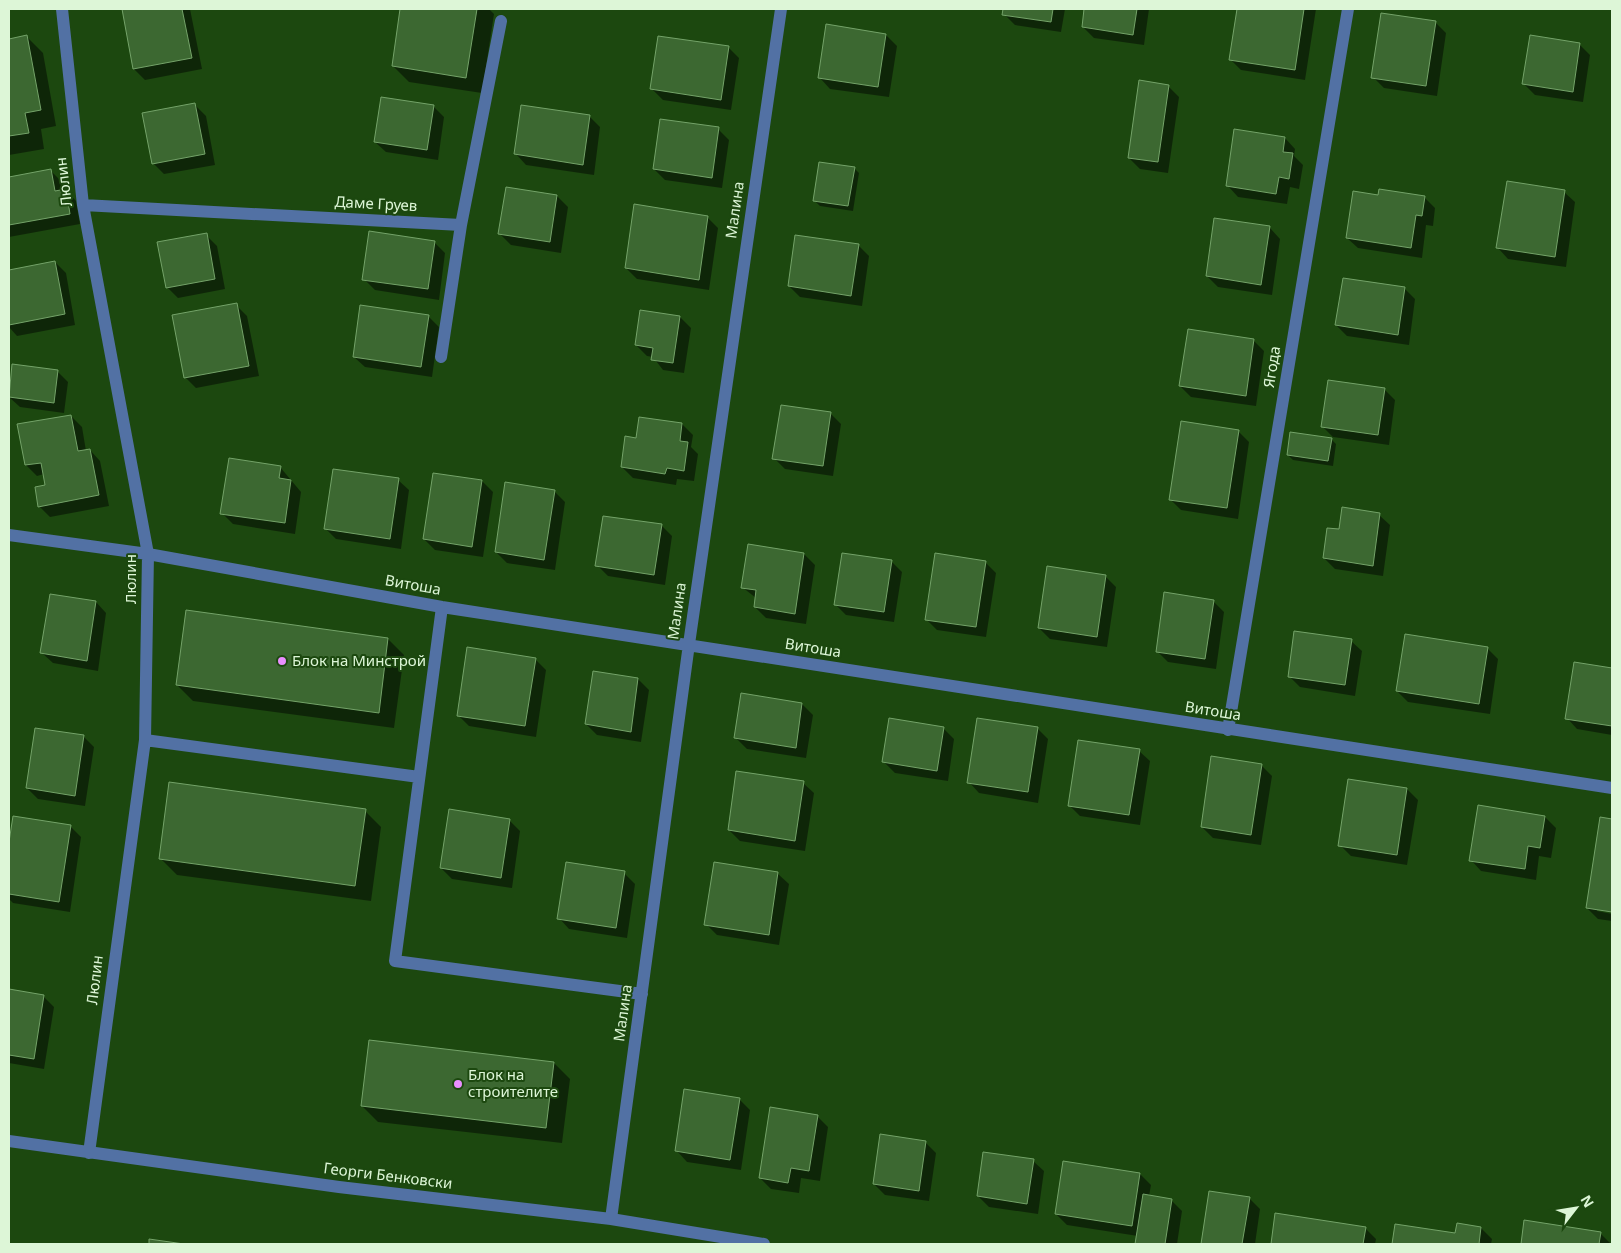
<svg xmlns="http://www.w3.org/2000/svg" width="1621" height="1253" viewBox="0 0 1621 1253" font-family="'Noto Sans',sans-serif">
	<style>
		.shadow { fill: #0007 }
		.building { fill: #3c6831; stroke: #74a369 }
		.lines { fill: none; stroke-linecap: round; stroke-linejoin: round }
		.minor { stroke: #5271a4; stroke-width: 12 }
		.poi-dot { fill: #e98efe; stroke: #1c480f; stroke-width: 2 }
		.labels { text-anchor: middle; stroke-width: 4; stroke-linejoin: round; paint-order: stroke }
		.street-label { font-size: 15px; fill: #ddf6d7; stroke: #1c480f }
		.poi-label { font-size: 15px; fill: #ddf6d7; stroke: #1c480f; text-anchor: start }
	</style>
	<rect width="100%" height="100%" fill="#1c480f"/>
	<!-- shadow -->
	<path class="shadow" d="M123,9H190L202,69L145,80L134,69Z
		M401,9H489L494,14L482,93L409,82L393,66Z
		M1005,9H1065L1061,32L1015,25L1004,14Z
		M1086,9H1149L1144,45L1094,38L1083,27Z
		M1238,9H1316L1305,80L1241,70L1230,59Z
		M1435,22L1446,33L1437,96L1384,88L1373,77Z
		M886,35L897,46L889,97L830,89L820,78Z
		M27,37L43,53L56,126L41,129L44,149L9,155V40Z
		M1579,44L1590,55L1583,102L1535,95L1524,84Z
		M728,47L739,58L731,110L663,100L652,89Z
		M1168,86L1179,97L1168,173L1140,169L1129,158Z
		M195,105L206,116L215,165L164,174L153,163Z
		M433,106L444,117L438,160L386,152L375,142Z
		M590,117L600,127L594,175L526,165L516,154Z
		M718,129L729,140L722,188L665,180L654,169Z
		M1285,138L1295,149L1294,156L1303,165L1299,189L1290,187L1287,204L1238,197L1228,186Z
		M854,168L859,173L853,211L820,206L815,201Z
		M50,170L61,181L63,191L66,190L76,201L80,224L9,237V178Z
		M507,188L557,196L568,207L561,253L511,245L500,234Z
		M1564,192L1575,202L1566,267L1508,259L1498,248Z
		M1379,196L1424,197L1435,208L1433,226L1426,225L1422,258L1358,248L1347,238Z
		M707,217L718,228L709,290L637,279L626,268Z
		M1270,228L1280,239L1272,295L1218,287L1207,276Z
		M206,235L217,246L225,289L178,298L167,287Z
		M434,242L445,253L439,300L375,290L364,279Z
		M858,245L869,256L862,306L800,297L789,286Z
		M55,262L66,273L75,325L17,336L9,327V271Z
		M1405,289L1415,299L1409,345L1347,336L1336,325Z
		M236,305L247,316L259,376L196,388L185,377Z
		M641,312L680,317L691,328L684,373L663,370L653,357L647,356L636,345Z
		M428,316L439,327L432,377L365,367L354,357Z
		M1253,340L1264,351L1256,406L1191,397L1180,386Z
		M13,365L57,371L68,382L64,413L20,407L9,397Z
		M1384,389L1395,400L1389,445L1333,437L1322,426Z
		M830,413L841,424L833,476L785,469L774,458Z
		M71,416L82,427L86,451L90,450L100,461L109,506L50,517L39,506L46,486L44,474L37,476L26,465Z
		M682,424L693,435L691,447L698,454L694,481L677,479L676,485L633,478L622,467L637,439Z
		M1238,431L1249,442L1238,519L1181,510L1170,499Z
		M1331,439L1336,444L1333,466L1293,460L1288,455Z
		M280,467L301,492L295,534L233,524L222,513Z
		M398,480L409,490L401,549L336,539L325,528Z
		M482,481L493,492L483,557L435,550L424,539Z
		M554,491L565,502L555,570L507,563L496,552Z
		M1379,515L1390,525L1383,576L1335,569L1324,558L1340,530Z
		M662,526L672,536L665,585L608,576L597,565Z
		M804,554L815,565L806,624L766,618L755,607L756,598L742,587Z
		M891,561L902,572L894,622L846,615L835,604Z
		M985,562L996,573L986,637L937,630L926,619Z
		M1105,576L1116,587L1107,647L1050,639L1039,628Z
		M1213,601L1224,612L1216,669L1168,662L1157,651Z
		M96,602L106,613L98,671L53,663L42,653Z
		M388,639L404,655L394,728L193,701L177,685Z
		M1351,641L1362,651L1355,696L1300,687L1289,676Z
		M1487,648L1498,659L1490,714L1408,702L1397,691Z
		M535,659L546,670L536,737L469,726L458,715Z
		M1575,663L1612,669V735L1577,729L1567,718Z
		M594,672L638,679L649,690L641,742L597,735L586,724Z
		M802,704L813,715L806,758L747,749L736,738Z
		M943,728L954,739L948,781L895,773L884,762Z
		M1037,728L1048,739L1038,803L979,793L969,782Z
		M84,737L94,747L85,806L38,799L27,788Z
		M1139,751L1150,761L1140,825L1080,816L1069,805Z
		M1261,765L1272,776L1261,845L1213,838L1202,827Z
		M803,783L814,793L805,851L740,841L729,830Z
		M1407,789L1418,800L1407,865L1351,856L1340,845Z
		M365,811L381,827L371,901L177,875L160,858Z
		M14,817L70,826L81,837L70,912L13,903L9,899V850Z
		M1545,817L1556,828L1551,858L1539,856L1536,880L1481,871L1471,860Z
		M1601,818L1612,820V911L1597,909V911L1612,914V921L1598,919L1587,908Z
		M509,820L520,831L512,888L452,879L441,868Z
		M624,873L635,884L627,938L569,929L559,918Z
		M778,874L789,884L779,945L717,935L706,924Z
		M9,990L43,996L54,1007L44,1069L9,1063Z
		M554,1063L570,1079L562,1143L378,1122L362,1106Z
		M739,1099L750,1110L741,1170L687,1162L677,1151Z
		M817,1116L828,1127L820,1181L801,1178L799,1193L771,1189L760,1178Z
		M925,1142L936,1153L929,1201L885,1195L874,1184Z
		M1033,1161L1044,1171L1038,1214L989,1207L978,1196Z
		M1064,1163L1140,1174L1151,1185L1149,1196L1171,1200L1182,1211L1177,1244H1136L1138,1236L1067,1225L1056,1214Z
		M1210,1192L1249,1198L1260,1209L1255,1244H1202Z
		M1276,1215L1365,1228L1376,1239L1375,1244H1272Z
		M1525,1222L1600,1233L1611,1244H1522Z
		M1458,1224L1481,1228L1492,1239L1491,1244H1393L1396,1226L1456,1235Z"/>
	<!-- building -->
	<path class="building" d="M122,9H182L192,58L133,69Z
		M400,9H477L466,78L392,66Z
		M1003,9H1053L1051,22L1002,15Z
		M1084,9H1137L1133,35L1082,27Z
		M1237,9H1304L1295,70L1229,60Z
		M1381,13L1436,21L1426,86L1371,78Z
		M826,24L886,34L878,87L818,78Z
		M27,35L41,110L25,113L29,133L9,136V39Z
		M1530,35L1580,43L1573,92L1522,84Z
		M658,36L729,46L721,100L650,89Z
		M1139,80L1169,85L1158,162L1128,158Z
		M381,97L434,105L427,150L374,142Z
		M195,103L205,154L152,164L142,113Z
		M521,105L590,115L583,165L514,154Z
		M660,119L719,127L712,178L653,169Z
		M1234,129L1285,137L1283,152L1293,153L1289,179L1279,177L1276,194L1226,186Z
		M819,162L855,167L848,206L813,201Z
		M51,169L55,191L66,189L70,214L9,225V177Z
		M1507,181L1565,190L1555,257L1496,248Z
		M506,187L557,195L550,242L498,234Z
		M1379,189L1425,196L1422,216L1416,215L1411,248L1346,238L1353,191L1378,195Z
		M634,204L708,216L699,280L625,268Z
		M1214,218L1270,226L1261,285L1206,276Z
		M369,231L435,241L428,289L362,280Z
		M207,233L215,279L166,288L157,242Z
		M795,235L859,244L851,296L788,286Z
		M55,261L65,314L9,325V270Z
		M1343,278L1405,287L1398,335L1335,325Z
		M237,303L249,366L184,378L172,315Z
		M360,305L429,315L421,367L353,357Z
		M640,310L680,316L673,363L651,360L653,348L635,345Z
		M1188,329L1254,339L1246,396L1179,386Z
		M12,364L58,370L54,403L9,397Z
		M1328,380L1385,388L1378,435L1321,427Z
		M781,405L831,412L823,466L772,459Z
		M71,415L78,451L90,449L99,495L38,507L35,487L45,485L41,463L25,465L17,424Z
		M639,417L682,423L680,441L688,442L684,471L667,468L665,474L621,467L625,436L636,438Z
		M1181,421L1239,430L1227,508L1169,500Z
		M1290,432L1332,438L1328,461L1287,455Z
		M229,458L281,466L279,478L291,480L285,523L220,514Z
		M333,469L399,478L390,539L324,529Z
		M433,473L482,480L472,547L423,539Z
		M505,482L555,490L544,560L495,552Z
		M1342,507L1380,513L1373,566L1323,558L1327,528L1339,529Z
		M603,516L662,524L654,575L595,566Z
		M748,544L804,553L795,614L754,607L756,590L741,588Z
		M842,553L892,560L884,612L834,605Z
		M935,553L986,561L976,627L925,620Z
		M1047,566L1106,575L1097,637L1038,628Z
		M1164,592L1214,600L1205,659L1156,652Z
		M50,594L96,601L87,661L40,653Z
		M186,610L388,638L379,713L176,685Z
		M1294,631L1352,639L1345,685L1288,677Z
		M1405,634L1488,647L1479,704L1396,691Z
		M467,647L536,658L525,726L457,716Z
		M1574,662L1612,668V726L1565,719Z
		M593,671L638,678L631,732L585,724Z
		M741,693L802,703L796,748L734,738Z
		M889,718L944,727L937,771L882,762Z
		M977,718L1038,727L1028,792L967,783Z
		M35,728L84,735L75,796L26,788Z
		M1078,740L1140,749L1129,815L1068,806Z
		M1211,756L1262,764L1251,835L1201,827Z
		M736,771L804,781L795,841L728,830Z
		M1348,779L1407,788L1397,855L1338,846Z
		M169,782L366,809L355,886L159,859Z
		M1478,805L1545,816L1540,848L1528,846L1525,869L1469,861Z
		M449,809L510,819L501,878L440,868Z
		M13,816L71,825L59,902L9,894V842Z
		M1600,817L1612,819V912L1586,908Z
		M566,862L625,871L616,928L557,919Z
		M714,862L778,872L769,935L704,925Z
		M9,989L44,995L34,1059L9,1055Z
		M369,1040L554,1062L546,1128L361,1106Z
		M684,1089L740,1098L730,1160L675,1151Z
		M770,1107L818,1115L809,1171L791,1168L788,1183L759,1178Z
		M880,1134L926,1141L919,1191L873,1184Z
		M983,1152L1034,1159L1027,1204L977,1196Z
		M1063,1161L1140,1173L1132,1226L1055,1214Z
		M1209,1191L1250,1197L1242,1244H1201Z
		M1143,1194L1172,1199L1165,1244H1135Z
		M1275,1213L1366,1227L1363,1244H1271Z
		M1524,1220L1601,1232L1599,1244H1521Z
		M1457,1223L1481,1227L1479,1244H1392L1395,1224L1455,1233Z
		M149,1239L184,1244H149Z"/>
	<g class="lines">
		<!-- minor -->
		<path class="minor" d="M62,9L83,205L148,554L145,740L89,1153
			M83,205L461,225L501,21
			M441,357L461,225
			M9,535L148,554L442,607L1612,788
			M442,607L395,961L642,994
			M1228,730L1348,9
			M145,740L419,777
			M9,1141L339,1187L611,1219L764,1244
			M611,1219L689,644L781,9"/>
	</g>
	<!-- markers -->
	<g class="poi-dot">
		<circle cx="282" cy="661" r="5"/>
		<circle cx="458" cy="1084" r="5"/>
	</g>
	<g class="labels">
		<!-- street labels -->
		<g class="street-label">
			<text transform="translate(64 182) rotate(-97)" y="5">Люлин</text>
			<text transform="translate(376 204) rotate(3)" y="5">Даме Груев</text>
			<text transform="translate(735 210) rotate(-82)" y="5">Малина</text>
			<text transform="translate(1272 367) rotate(-81)" y="5">Ягода</text>
			<text transform="translate(131 579) rotate(-90)" y="5">Люлин</text>
			<text transform="translate(413 585) rotate(10)" y="5">Витоша</text>
			<text transform="translate(677 611) rotate(-82)" y="5">Малина</text>
			<text transform="translate(813 648) rotate(9)" y="5">Витоша</text>
			<text transform="translate(1213 711) rotate(9)" y="5">Витоша</text>
			<text transform="translate(95 980) rotate(-83)" y="5">Люлин</text>
			<text transform="translate(623 1013) rotate(-82)" y="5">Малина</text>
			<text transform="translate(388 1176) rotate(7)" y="5">Георги Бенковски</text>
		</g>
		<!-- poi labels -->
		<g class="poi-label">
			<text x="292" y="666">Блок на Минстрой</text>
			<text x="468" y="1080">Блок на<tspan x="468" dy="17">строителите</tspan></text>
		</g>
	</g>
	<!-- border -->
	<rect width="1621" height="1253" fill="none" stroke="#ddf6d7" stroke-width="20"/>
	<!-- north arrow -->
	<g transform="translate(1576 1208) rotate(59)" stroke="#1c480f" stroke-width="4" paint-order="stroke">
	<path d="M0-4L9 19L0 12L-9 19Z" fill="#ddf6d7"/>
	<text y="-8" font-size="14" font-weight="bold" text-anchor="middle" fill="#ddf6d7">N</text>
	</g>
</svg>
